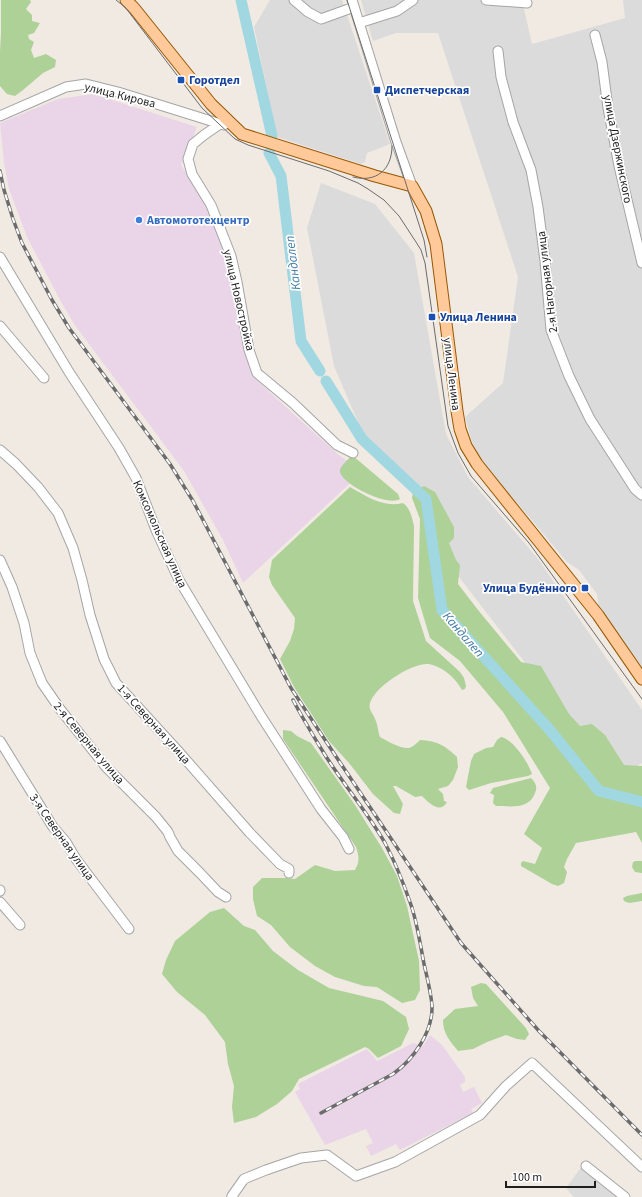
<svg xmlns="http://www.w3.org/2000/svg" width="642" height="1197" viewBox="0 0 642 1197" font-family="'Source Sans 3',sans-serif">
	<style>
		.residential { fill: #dcdbdb }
		.industrial { fill: #e9d5e7 }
		.forest { fill: #add196 }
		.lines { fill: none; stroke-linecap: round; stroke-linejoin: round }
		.river { stroke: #a1d7e0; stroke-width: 11 }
		.minor-casing { stroke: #a5a5a5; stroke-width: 11 }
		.major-casing { stroke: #985700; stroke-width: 13 }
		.minor { stroke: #fff; stroke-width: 9 }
		.major { stroke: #ffc999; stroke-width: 11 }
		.tram { stroke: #6c6c6c; stroke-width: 1 }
		.rail-casing { stroke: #6c6c6c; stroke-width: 3.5 }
		.rail { stroke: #fff; stroke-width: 2; stroke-dasharray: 6; stroke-linecap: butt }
		.transit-dot { fill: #1a4fb4; stroke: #fff; stroke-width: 1.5 }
		.shop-dot { fill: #3f7fe0; stroke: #fff; stroke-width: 1.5 }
		.labels { text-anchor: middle; stroke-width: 3.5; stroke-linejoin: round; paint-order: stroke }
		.transit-label { font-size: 12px; font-weight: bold; fill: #164399; stroke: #fff; text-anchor: start }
		.street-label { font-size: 12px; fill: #1e1e1e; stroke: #fff }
		.shop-label { font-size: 12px; font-weight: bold; fill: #366cbe; stroke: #fff; text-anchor: start }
		.water-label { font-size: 13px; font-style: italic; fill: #407aa3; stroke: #fff }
	</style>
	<rect width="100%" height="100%" fill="#f0eae3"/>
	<!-- residential -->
	<path class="residential" d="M270,0H342L390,144L367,153L365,162L361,164L277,137L254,27Z
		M361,0H522L532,44L625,18L623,0H642V673L599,609L597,594L579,570L567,562L482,461L471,440L465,417L503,383L518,277L438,33H396L373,41Z
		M321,183L375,204L414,253L446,434L468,477L538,559L642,710V763L626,773L607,769L439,551L430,497L364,436L334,366L307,228Z
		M582,1166L621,1197H574L566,1188Z"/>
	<!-- industrial -->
	<path class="industrial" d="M93,94L197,127L181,165L207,206L228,257L235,285L246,356L255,379L339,455L362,472L243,583L223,540L184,471L74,324L59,298L27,237L9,189L4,163L0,123L58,99Z
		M430,1035L442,1045L465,1077V1082L460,1085L463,1092L474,1087L482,1103L471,1109L473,1113L400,1150L396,1144L371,1156L366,1146L373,1143L366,1129L325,1145L295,1092L300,1089L298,1084L367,1049L377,1061L413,1043L423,1046Z"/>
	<!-- forest -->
	<path class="forest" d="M1,0H30L31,2L26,9L32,15V21L40,23L34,33L28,35L29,39L34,42L31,50L34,58L46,54L56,60L55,67L43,73L23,90L15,96L7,94L0,86V52L1,33Z
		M353,456L398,494L400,499C388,507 343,485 340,472C339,467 347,461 350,457Z
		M424,486L435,492L454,527V538L449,543L456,560L460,565L458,584L478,610L521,662L541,666L569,714L580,726L592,724L605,735L624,765L642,766V843L636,832L576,843L567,859L564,867L567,872L564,883L558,886L552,884L521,866V863L523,861L535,864L542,848L524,834L550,788L503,712L460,661L430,638L418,598L420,519L412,498L413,493Z
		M350,487C366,496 383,508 403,503C410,508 412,517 414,526L413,601L426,641L460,672L464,678L466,686L465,689L462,690C455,678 444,667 429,664C413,662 375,686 370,703C368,710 373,713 375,719C378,725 378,732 380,737C387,741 401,749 409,748C413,747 417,743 420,740C438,741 444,745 457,757L458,767L453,780L448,786L438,789L443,794L444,801L447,802C440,815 428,802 422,796L415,797L396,786H393L403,804L400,814L394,813L373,794L349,763L329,741L294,687L280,659L290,641L294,629L295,618L272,585L269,577L272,560Z
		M283,730L291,731L297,736L311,743L355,805L382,848L397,876L407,906L419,961L420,990L415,1000L402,1003L377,987L364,986L335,977L315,966L290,947L271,925L257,916L253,899V887L262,878H286L295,879L315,865L335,871L355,870C360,861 359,856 356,847L283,739Z
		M501,737C513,739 528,762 532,774L528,776L491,783L469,790L466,787L471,761L474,754L486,748L493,747L497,740Z
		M531,778C535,782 538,786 535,793C529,810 510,806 496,806L493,803L494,795L490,793L493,788Z
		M636,861H642V873L635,872L632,867L633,862Z
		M642,893V901L629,903L624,901L623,898L627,896Z
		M224,908L244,926L255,930L273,951L298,970L329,988L383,1001L406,1017L409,1029L401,1046L378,1058L369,1049L365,1047L299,1079L292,1091L277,1104L256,1117L234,1123L232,1107L234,1086L228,1064L225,1042L205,1015L177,992L162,974L166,960L175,941L210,912Z
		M481,983L486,984L526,1028L529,1034L525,1040L517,1039L506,1035L487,1042L473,1049L458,1051C450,1041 443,1034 443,1020L455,1009L478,1006L473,998L471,987Z"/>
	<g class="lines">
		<!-- river -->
		<path class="river" d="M241,0L272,136
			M269,153L281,176L301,341L320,371
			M326,381L362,439L426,499L442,610L549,729L599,791L642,802"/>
		<!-- minor casing -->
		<g class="minor-casing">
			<path id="minor" d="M294,0L308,12L321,19L354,7
				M352,0L396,142L412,186
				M486,0L527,3
				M359,23L397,11L413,0
				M595,35L602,62L608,108L619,166L642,263
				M498,51L501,77L513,122L531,170L538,207L545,261L551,330L569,376L590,419L635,489L642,495
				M0,116L66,87L86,84L118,92L224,125
				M220,124L204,135L193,144L188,159L192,174L211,205L231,256L237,282L249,350L257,373L293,403L337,445L353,453
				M0,257L69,372L119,448L136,478L156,530L179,580L191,600L261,716L321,809L343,837L349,849
				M0,326L44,378
				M0,450L16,464L38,487L58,513L73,548L82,580L90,615L104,659L116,683L179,752L250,833L280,864L289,869V873
				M0,560L12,587L24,623L30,653L42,683L60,709L106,767L156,817L168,832L170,837L178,851L200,873L218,892L226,897
				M0,741L53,827L66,842L76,859L129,929
				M0,890V891
				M0,902L20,925
				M586,1166L625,1197
				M233,1197L232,1196L244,1179L266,1170L301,1158L327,1155L356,1176L395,1162L480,1115L506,1086L532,1063L642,1167"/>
		</g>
		<!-- major casing -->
		<g class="major-casing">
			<path id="major" d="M126,0L134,8L211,104L242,134L375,176L412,186L426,211L436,244L457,411L460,429L466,446L477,464L598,615L642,679"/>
		</g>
		<!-- minor -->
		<use href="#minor" class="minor"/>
		<!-- major -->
		<use href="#major" class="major"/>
		<!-- tram -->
		<path class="tram" d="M116,0L125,7L202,108L235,139L248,145L329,171L358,183L368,189L384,200L399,216L416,242L421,250L425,263L448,426L458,453L471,476L529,543L642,699
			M347,0L424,240L427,257
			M353,177C376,183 392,170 392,146"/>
		<!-- rail casing -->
		<g class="rail-casing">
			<path id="rail" d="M0,171L4,190L13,219L22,243L52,300L69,328L170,464L193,501L291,688L333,752L461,943L539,1031L642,1135
				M293,700C303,719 314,737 325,755C344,785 367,812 385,843C395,862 403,882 410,902C417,921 420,943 424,964C427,977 431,992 432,1006C433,1032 413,1060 393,1074L321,1113"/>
		</g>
		<!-- rail -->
		<use href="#rail" class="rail"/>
	</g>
	<!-- markers -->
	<g class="transit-dot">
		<rect x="177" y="76" width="8" height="8" rx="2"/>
		<rect x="373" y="86" width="8" height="8" rx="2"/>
		<rect x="428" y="313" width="8" height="8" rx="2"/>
		<rect x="581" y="584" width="8" height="8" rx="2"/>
	</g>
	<circle class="shop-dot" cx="139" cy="220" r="4"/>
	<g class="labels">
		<!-- transit labels -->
		<g class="transit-label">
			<text x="189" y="84">Горотдел</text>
			<text x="385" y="94">Диспетчерская</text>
			<text x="440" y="321">Улица Ленина</text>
			<text x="577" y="592" text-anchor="end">Улица Будённого</text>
		</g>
		<!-- street labels -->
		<g class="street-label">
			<text transform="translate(120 95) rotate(14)" y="4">улица Кирова</text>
			<text transform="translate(618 149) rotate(79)" y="4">улица Дзержинского</text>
			<text transform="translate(547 282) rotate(-97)" y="4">2-я Нагорная улица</text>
			<text transform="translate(239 300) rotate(77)" y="4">улица Новостройка</text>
			<text transform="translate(452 374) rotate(83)" y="4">улица Ленина</text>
			<text transform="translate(160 534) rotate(66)" y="4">Комсомольская улица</text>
			<text transform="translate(154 724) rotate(48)" y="4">1-я Северная улица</text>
			<text transform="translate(89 743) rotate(50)" y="4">2-я Северная улица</text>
			<text transform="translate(62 837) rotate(55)" y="4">3-я Северная улица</text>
		</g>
		<!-- shop labels -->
		<g class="shop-label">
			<text x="147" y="224">Автомототехцентр</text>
		</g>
		<!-- water labels -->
		<g class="water-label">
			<text transform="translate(292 263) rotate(-97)" y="5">Кандалеп</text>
			<text transform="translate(464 634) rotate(49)" y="5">Кандалеп</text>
		</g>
	</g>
	<!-- scale -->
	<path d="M506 1181v6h89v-6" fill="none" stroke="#1e1e1e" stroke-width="2"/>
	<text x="512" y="1181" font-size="12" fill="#1e1e1e" stroke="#ffffff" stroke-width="3" paint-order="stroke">100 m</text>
</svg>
